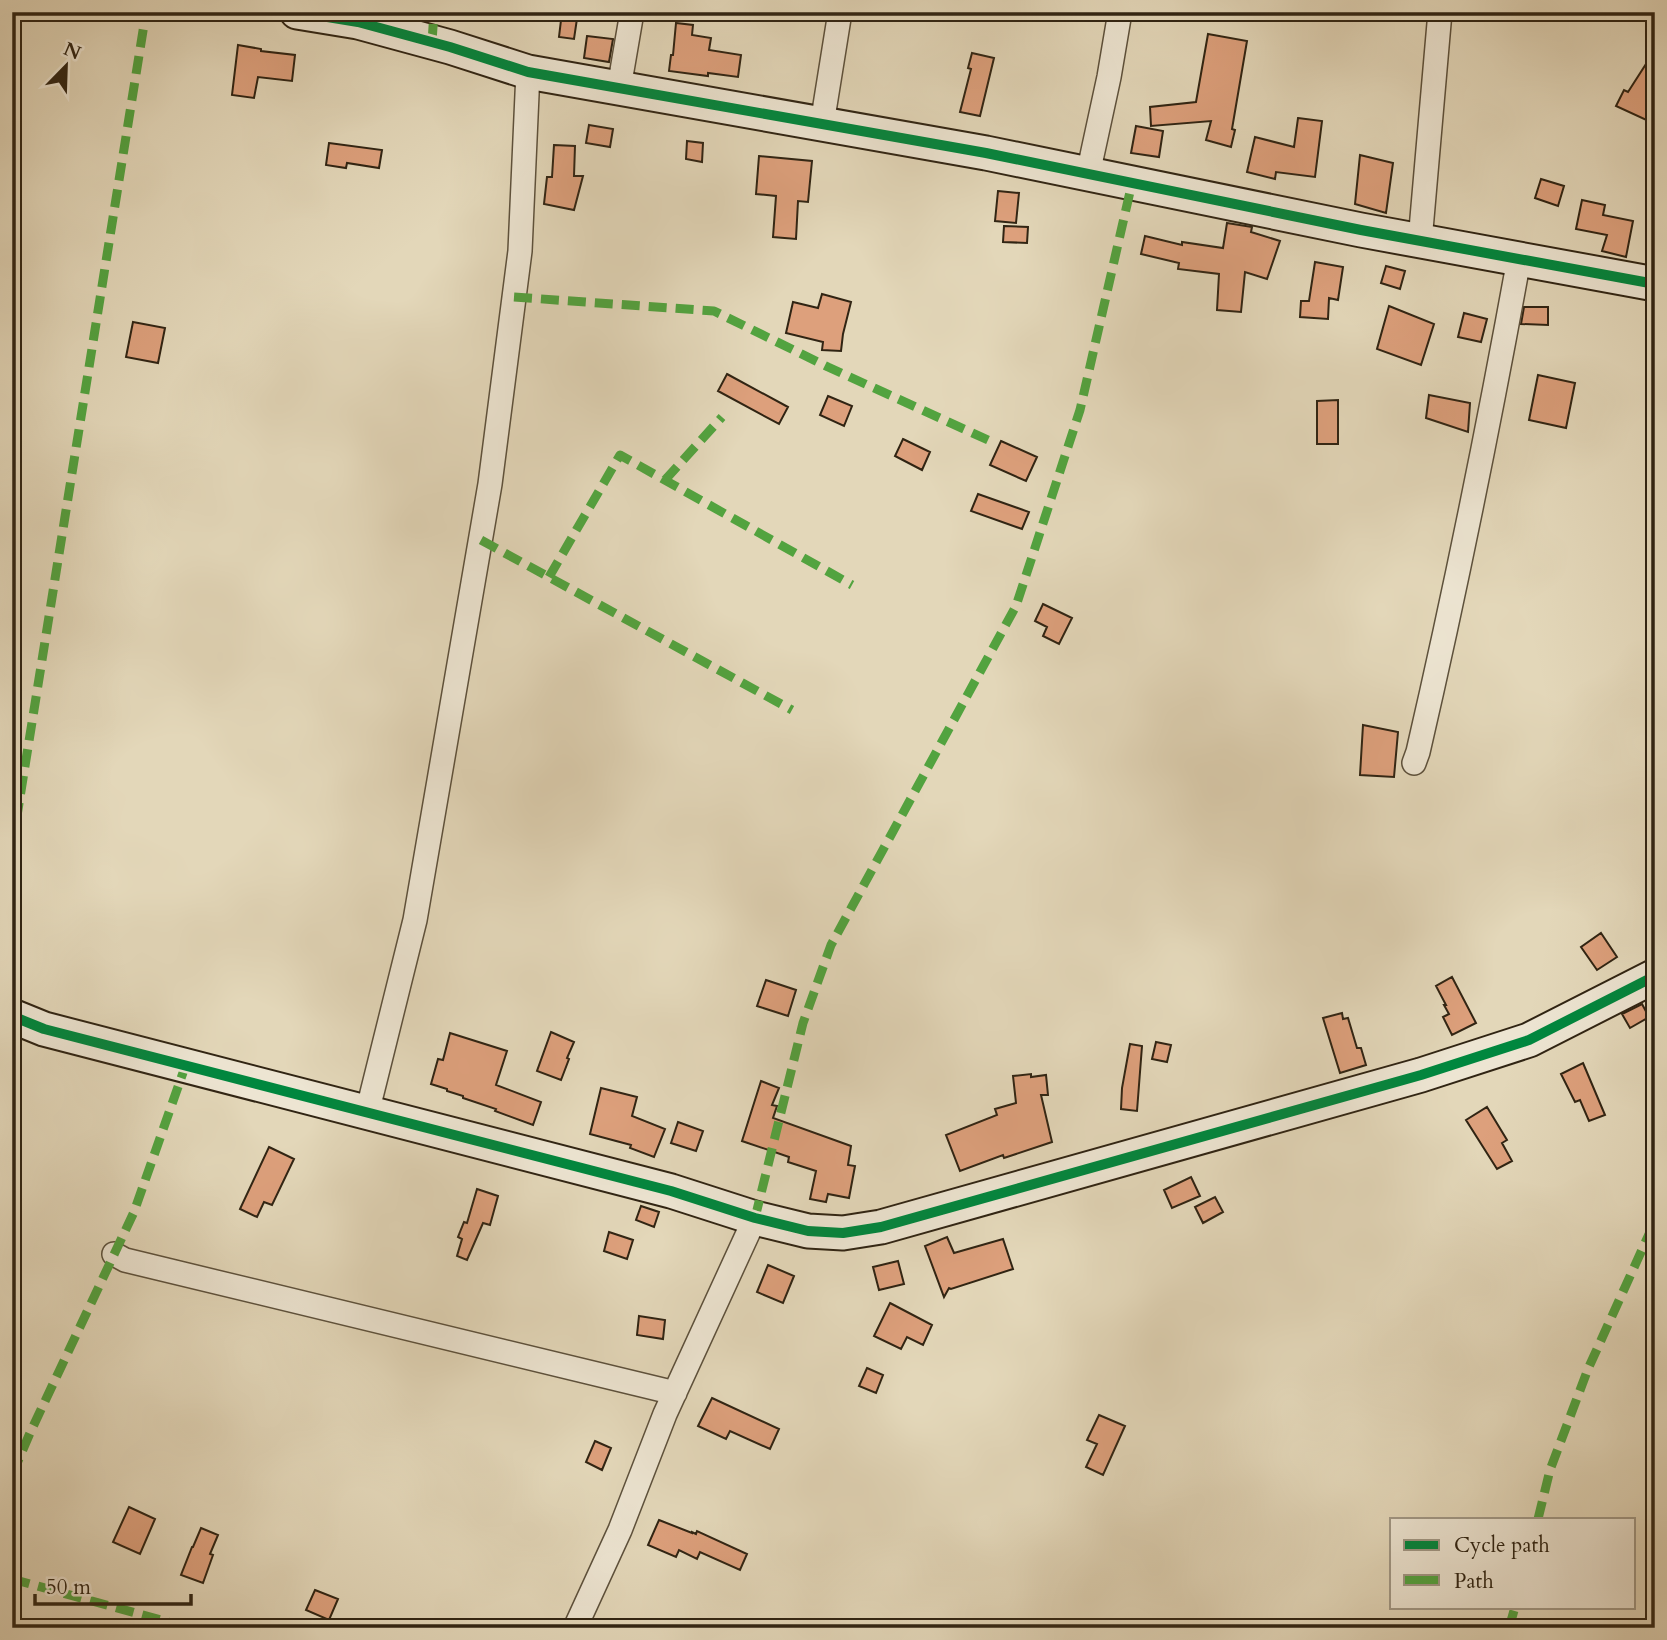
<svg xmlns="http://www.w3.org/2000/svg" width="1667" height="1640" viewBox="0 0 1667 1640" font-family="Cardo,serif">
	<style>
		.building { fill: #dda07c; stroke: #302413; stroke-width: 2 }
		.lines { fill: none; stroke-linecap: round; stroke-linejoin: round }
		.street-casing { stroke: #5d513c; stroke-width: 26 }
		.secondary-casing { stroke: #302413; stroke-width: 37 }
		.street { stroke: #ede5d2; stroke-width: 23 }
		.secondary { stroke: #ede5d2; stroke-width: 33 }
		.quiet { stroke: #52a33f; stroke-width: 9; stroke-dasharray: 18 9; stroke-linecap: butt }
		.cycleway-casing { stroke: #ede5d2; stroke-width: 15 }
		.cycleway { stroke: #00873e; stroke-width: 10 }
	</style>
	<rect width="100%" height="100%" fill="#e3d7b9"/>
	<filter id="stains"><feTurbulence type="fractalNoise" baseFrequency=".00286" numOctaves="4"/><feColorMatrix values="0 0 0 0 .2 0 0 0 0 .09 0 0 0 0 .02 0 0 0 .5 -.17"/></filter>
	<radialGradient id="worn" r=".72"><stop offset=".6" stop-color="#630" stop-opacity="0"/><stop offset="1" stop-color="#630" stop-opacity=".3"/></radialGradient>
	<!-- building -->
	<path class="building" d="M562,12H578L574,39L559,37Z
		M676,23L693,25L692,35L711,38L709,50L741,55L738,77L708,73V76L669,71L671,55H673Z
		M1208,34L1247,41L1232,129L1235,130L1231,147L1206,140L1211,121L1151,126L1150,107L1196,102Z
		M587,36L613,39L609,62L584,58Z
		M238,45L261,49V51L295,55L292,81L258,77L254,98L232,95Z
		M1655,50V124L1616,106L1624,90L1628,92Z
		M972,53L994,58L980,116L960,112L971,69L968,68Z
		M1298,118L1322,121L1315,177L1276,172L1275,179L1247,172L1255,137L1294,147Z
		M589,125L613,129L610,147L586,143Z
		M1136,126L1163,131L1159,157L1131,153Z
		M687,141L703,143L702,162L686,159Z
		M329,143L382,150L379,168L347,163L346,168L326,165Z
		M554,145L575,146L574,176H583L574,210L544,204L547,177H552Z
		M1360,155L1393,163L1386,213L1355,204Z
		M759,156L812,161L808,202L798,201L796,239L773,237L776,196L756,194Z
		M1541,179L1564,186L1558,206L1535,198Z
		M998,191L1019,193L1016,223L995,221Z
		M1582,200L1605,205L1603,215L1633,221L1626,257L1602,251L1607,235L1576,229Z
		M1227,223L1252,227L1251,232L1280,241L1267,279L1245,272L1241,312L1217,310L1219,274L1178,269L1179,263L1141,254L1145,236L1182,245V242L1223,248Z
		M1004,226L1028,227L1027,243L1003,242Z
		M1315,262L1343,267L1338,300L1329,298L1328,319L1300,317L1301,301H1309Z
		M1386,266L1405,271L1400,289L1381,283Z
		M822,294L851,302L843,334L841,351L822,350L823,342L786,333L793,302L818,308Z
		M1389,306L1434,324L1421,365L1377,349Z
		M1524,307H1548V325L1521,324Z
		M1464,313L1487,319L1481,342L1458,337Z
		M133,322L165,328L158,363L126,357Z
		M727,374L788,407L779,424L718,391Z
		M1538,375L1575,383L1566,428L1529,420Z
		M1429,395L1470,403L1468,432L1426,418Z
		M828,396L852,406L844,426L820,415Z
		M1338,400V444H1317V401Z
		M903,439L930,452L922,470L895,456Z
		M1001,441L1037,457L1026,481L990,465Z
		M978,494L1029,512L1022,529L971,511Z
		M1043,604L1072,618L1059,644L1043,636L1047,627L1035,621Z
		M1363,725L1398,732L1394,777L1360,775Z
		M1601,933L1617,957L1597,970L1581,947Z
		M1452,977L1476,1023L1452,1035L1443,1017L1449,1014L1444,1005H1446L1436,986Z
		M766,980L796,990L788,1016L757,1006Z
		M1642,1004L1649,1017L1630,1028L1622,1014Z
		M1342,1013L1343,1019L1348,1018L1357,1048H1361L1366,1065L1340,1073L1323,1018Z
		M551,1032L574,1042L567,1058L569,1059L561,1080L537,1071Z
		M450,1033L507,1051L496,1085L541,1102L533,1125L495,1111L496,1109L463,1098V1096L447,1091V1089L431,1084L438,1059L443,1060Z
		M1156,1042L1171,1045L1167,1062L1152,1059Z
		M1130,1044L1142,1046L1137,1111L1121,1109L1122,1088Z
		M1583,1063L1605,1115L1589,1121L1580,1100L1575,1102L1561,1074Z
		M1031,1074V1077L1046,1075L1048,1095H1041L1052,1142L1004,1158L1003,1155L960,1171L946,1135L997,1115L995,1109L1016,1103L1013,1076Z
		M761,1081L779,1088L772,1105L777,1106L773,1118L851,1146L848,1165L855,1166L849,1198L828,1194L826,1202L810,1199L816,1171L788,1162L789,1157L742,1141Z
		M601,1088L637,1097L632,1116L665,1129L654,1157L630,1148L631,1145L590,1134Z
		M1487,1107L1507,1140L1502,1143L1512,1161L1497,1169L1466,1120Z
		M678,1122L703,1131L696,1151L671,1143Z
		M269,1147L294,1159L272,1205L264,1202L257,1217L240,1209Z
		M1191,1177L1200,1196L1172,1208L1164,1190Z
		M477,1189L498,1196L490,1225L483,1223L467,1260L457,1256L462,1239L458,1237L464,1222L467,1223Z
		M1215,1197L1223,1212L1203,1223L1195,1207Z
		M641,1206L659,1212L654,1227L636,1220Z
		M609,1232L633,1240L627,1259L604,1251Z
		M947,1237L954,1253L1003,1239L1013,1269L951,1289L949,1288L944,1297L925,1246Z
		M898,1261L904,1284L879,1290L873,1267Z
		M768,1265L794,1276L783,1303L757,1292Z
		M890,1303L932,1325L923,1345L907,1337L901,1349L874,1336Z
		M639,1316L665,1320L663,1339L637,1335Z
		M867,1368L883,1375L876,1393L859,1386Z
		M712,1398L779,1429L770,1449L730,1431L726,1439L698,1426Z
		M1099,1415L1125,1426L1103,1475L1086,1467L1097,1444L1087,1440Z
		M595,1441L611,1448L602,1470L586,1462Z
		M129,1507L155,1519L140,1554L113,1542Z
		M659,1520L692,1533V1532L696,1534L697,1531L747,1554L740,1570L700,1552L697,1559L679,1550L676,1557L648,1545Z
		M201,1528L218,1535L210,1554L213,1555L203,1583L181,1575L192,1547H193Z
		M315,1590L338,1599L329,1620L306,1610Z"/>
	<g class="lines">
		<!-- street casing -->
		<g class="street-casing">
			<path id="street" d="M619,88L632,12
				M822,124L840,12
				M1088,174L1109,77L1120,12
				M1420,241L1440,12
				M1414,763L1418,752C1456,588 1489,424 1519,259
				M367,1113L415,920L490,484L520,251L528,72
				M114,1254L125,1260L675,1393
				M575,1628L620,1530L665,1414L755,1218"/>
		</g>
		<!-- secondary casing -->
		<g class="secondary-casing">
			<path id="secondary" d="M297,12L358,22L450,47L528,72L986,153L1361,230L1655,284
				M12,1016L44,1029L671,1191L755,1218L808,1231L843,1233L881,1227L1421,1075L1529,1040L1655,976"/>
		</g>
		<!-- street -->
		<use href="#street" class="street"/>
		<!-- secondary -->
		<use href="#secondary" class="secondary"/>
		<!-- quiet -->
		<path class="quiet" d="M432,42L434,12
			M514,297L714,311L828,367L988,440
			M665,480L722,417
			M481,540L792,710
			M549,577L620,455L852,585
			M12,847L146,12
			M755,1218L803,1023L831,945L1016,606L1080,410L1132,183
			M12,1475L30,1433L134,1212L185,1067
			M1538,1519L1550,1470L1588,1369L1655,1221
			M12,1579L190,1628
			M1509,1628L1515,1607"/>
		<!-- cycleway casing -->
		<g class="cycleway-casing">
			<path id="cycleway" d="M297,12L358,22L450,47L528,72L986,153L1361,230L1655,284
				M12,1016L44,1029L671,1191L755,1218L808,1231L843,1233L881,1227L1421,1075L1529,1040L1655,976"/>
		</g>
		<!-- cycleway -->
		<use href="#cycleway" class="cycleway"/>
	</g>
	<!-- margin -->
	<rect width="1667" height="1640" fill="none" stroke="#e3d7b9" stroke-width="42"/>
	<rect x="14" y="14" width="1639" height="1612" fill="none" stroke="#302413" stroke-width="3.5"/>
	<rect x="21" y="21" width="1625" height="1598" fill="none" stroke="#302413" stroke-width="2"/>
	<!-- legend -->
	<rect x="1390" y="1518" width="245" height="91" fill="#ede5d2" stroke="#a19886" stroke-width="2"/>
	<rect x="1404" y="1540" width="35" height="10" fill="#00873e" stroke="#a19886" stroke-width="2"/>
	<text x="1454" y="1552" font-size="21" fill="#302413">Cycle path</text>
	<rect x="1404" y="1575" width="35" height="10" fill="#52a33f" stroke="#a19886" stroke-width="2"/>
	<text x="1454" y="1588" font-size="21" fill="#302413">Path</text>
	<!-- north arrow -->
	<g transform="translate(66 66) rotate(23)" stroke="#ede5d2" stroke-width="5" paint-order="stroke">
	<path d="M0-5L12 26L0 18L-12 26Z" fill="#302413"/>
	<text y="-10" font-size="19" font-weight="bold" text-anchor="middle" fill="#302413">N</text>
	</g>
	<!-- scale -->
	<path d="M35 1594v10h156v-10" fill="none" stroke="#302413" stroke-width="3.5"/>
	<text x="46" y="1594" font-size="21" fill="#302413" stroke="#ede5d2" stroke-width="5" paint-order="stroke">50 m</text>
	<rect width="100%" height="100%" filter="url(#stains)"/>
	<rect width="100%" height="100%" fill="url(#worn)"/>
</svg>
